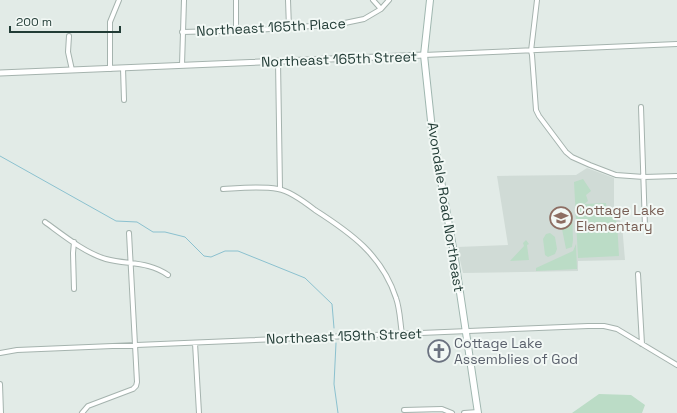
<svg xmlns="http://www.w3.org/2000/svg" width="677" height="413" viewBox="0 0 677 413" font-family="'Space Grotesk',sans-serif">
	<style>
		.built { fill: #d0dbd6 }
		.green { fill: #bbdcc6 }
		.lines { fill: none; stroke-linecap: round; stroke-linejoin: round }
		.stream { stroke: #8bc1cf; stroke-width: 1 }
		.minor-casing { stroke: #a5b3ae; stroke-width: 6 }
		.tertiary-casing { stroke: #a5b3ae; stroke-width: 7 }
		.secondary-casing { stroke: #a0b7b0; stroke-width: 8 }
		.minor { stroke: #fff; stroke-width: 4 }
		.tertiary { stroke: #fff; stroke-width: 5 }
		.secondary { stroke: #fff; stroke-width: 6 }
		.labels { text-anchor: middle; stroke-width: 4; stroke-linejoin: round; paint-order: stroke }
		.street-label { font-size: 14px; fill: #223c36; stroke: #f2f8f5 }
		.education-label { font-size: 14px; fill: #785e54; stroke: #f2f8f5; text-anchor: start }
		.worship-label { font-size: 14px; fill: #5b616d; stroke: #f2f8f5; text-anchor: start }
	</style>
	<rect width="100%" height="100%" fill="#e2ebe7"/>
	<!-- built -->
	<path class="built" d="M587,168L614,178V212L622,224L625,260L578,261V271L463,273L457,247L508,245L497,176L576,175Z"/>
	<!-- green -->
	<path class="green" d="M583,179L591,191L586,195L588,201L584,204L606,203L607,212L617,222L619,256L578,258L574,182Z
		M567,212H572L573,240L572,247L566,249L561,224L569,223Z
		M550,233L555,237L557,249L555,254L548,257L545,255L543,239L546,234Z
		M526,240L529,244L527,245L529,260L510,261L524,246L523,243Z
		M576,244L577,269L536,271V268L573,251Z
		M599,394L631,395L645,405L642,413H572Z"/>
	<g class="lines">
		<!-- stream -->
		<path class="stream" d="M0,156L116,221L137,222L153,232H165L185,237L204,256L211,257L225,251H238L305,278L332,304L334,328
			M336,343L334,384L338,413"/>
		<!-- minor casing -->
		<g class="minor-casing">
			<path id="minor" d="M288,0L289,28
				M373,0L381,9
				M537,0L531,51L532,55L536,110L539,116L566,152L572,157L590,165L616,175L644,177L677,176
				M236,30V0
				M182,32L256,30L340,24L364,19L381,9L389,0
				M69,36L68,52L72,70
				M424,55L677,44
				M278,61L280,189
				M182,65L184,0
				M123,68L124,100
				M110,69V22L119,0
				M641,107L645,227
				M223,189C241,188 260,186 278,189C290,191 306,203 315,210C351,233 382,255 396,298C400,309 400,322 402,334
				M45,222C63,235 85,253 106,259C128,265 148,261 168,275
				M74,242L73,253L74,289
				M638,274L642,344
				M195,343L199,413
				M0,353L17,350L588,326H604L617,329L677,365
				M0,384L1,413
				M404,410L442,409L452,413
				M82,413L88,406L133,389L136,386L137,382L129,233
				M464,413L478,412"/>
		</g>
		<!-- tertiary casing -->
		<g class="tertiary-casing">
			<path id="tertiary" d="M0,73L424,55"/>
		</g>
		<!-- secondary casing -->
		<g class="secondary-casing">
			<path id="secondary" d="M430,0L424,55L432,130L455,259L478,413"/>
		</g>
		<!-- minor -->
		<use href="#minor" class="minor"/>
		<!-- tertiary -->
		<use href="#tertiary" class="tertiary"/>
		<!-- secondary -->
		<use href="#secondary" class="secondary"/>
	</g>
	<!-- icons -->
	<defs>
		<g id="school-ring" transform="scale(1.15)"><circle r="9.5" fill="#f2f8f5" stroke="#8d6e63" stroke-width="1.5"/><path d="M0-5L7-2L0 1L-7-2ZM-4 1L0 2.5L4 1V4Q0 6-4 4Z" fill="#8d6e63"/></g>
		<g id="church-ring" transform="scale(1.15)"><circle r="9.5" fill="#f2f8f5" stroke="#6b7280" stroke-width="1.5"/><path d="M-1.2-6h2.4v3.5h3.3v2.4h-3.3V6h-2.4V-.1h-3.3v-2.4h3.3Z" fill="#6b7280"/></g>
	</defs>
	<g fill-rule="evenodd">
		<use href="#school-ring" x="561" y="218"/>
		<use href="#church-ring" x="439" y="351"/>
	</g>
	<g class="labels">
		<!-- street labels -->
		<g class="street-label">
			<text transform="translate(271 27) rotate(-3)" y="5">Northeast 165th Place</text>
			<text transform="translate(339 59) rotate(-2)" y="5">Northeast 165th Street</text>
			<text transform="translate(446 207) rotate(81)" y="5">Avondale Road Northeast</text>
			<text transform="translate(344 336) rotate(-2)" y="5">Northeast 159th Street</text>
		</g>
		<!-- education labels -->
		<g class="education-label">
			<text x="576" y="215">Cottage Lake<tspan x="576" dy="16">Elementary</tspan></text>
		</g>
		<!-- worship labels -->
		<g class="worship-label">
			<text x="454" y="348">Cottage Lake<tspan x="454" dy="16">Assemblies of God</tspan></text>
		</g>
	</g>
	<!-- scale -->
	<path d="M10 26v6h110v-6" fill="none" stroke="#223c36" stroke-width="2"/>
	<text x="16" y="26" font-size="12" fill="#223c36" stroke="#f2f8f5" stroke-width="3" paint-order="stroke">200 m</text>
</svg>
